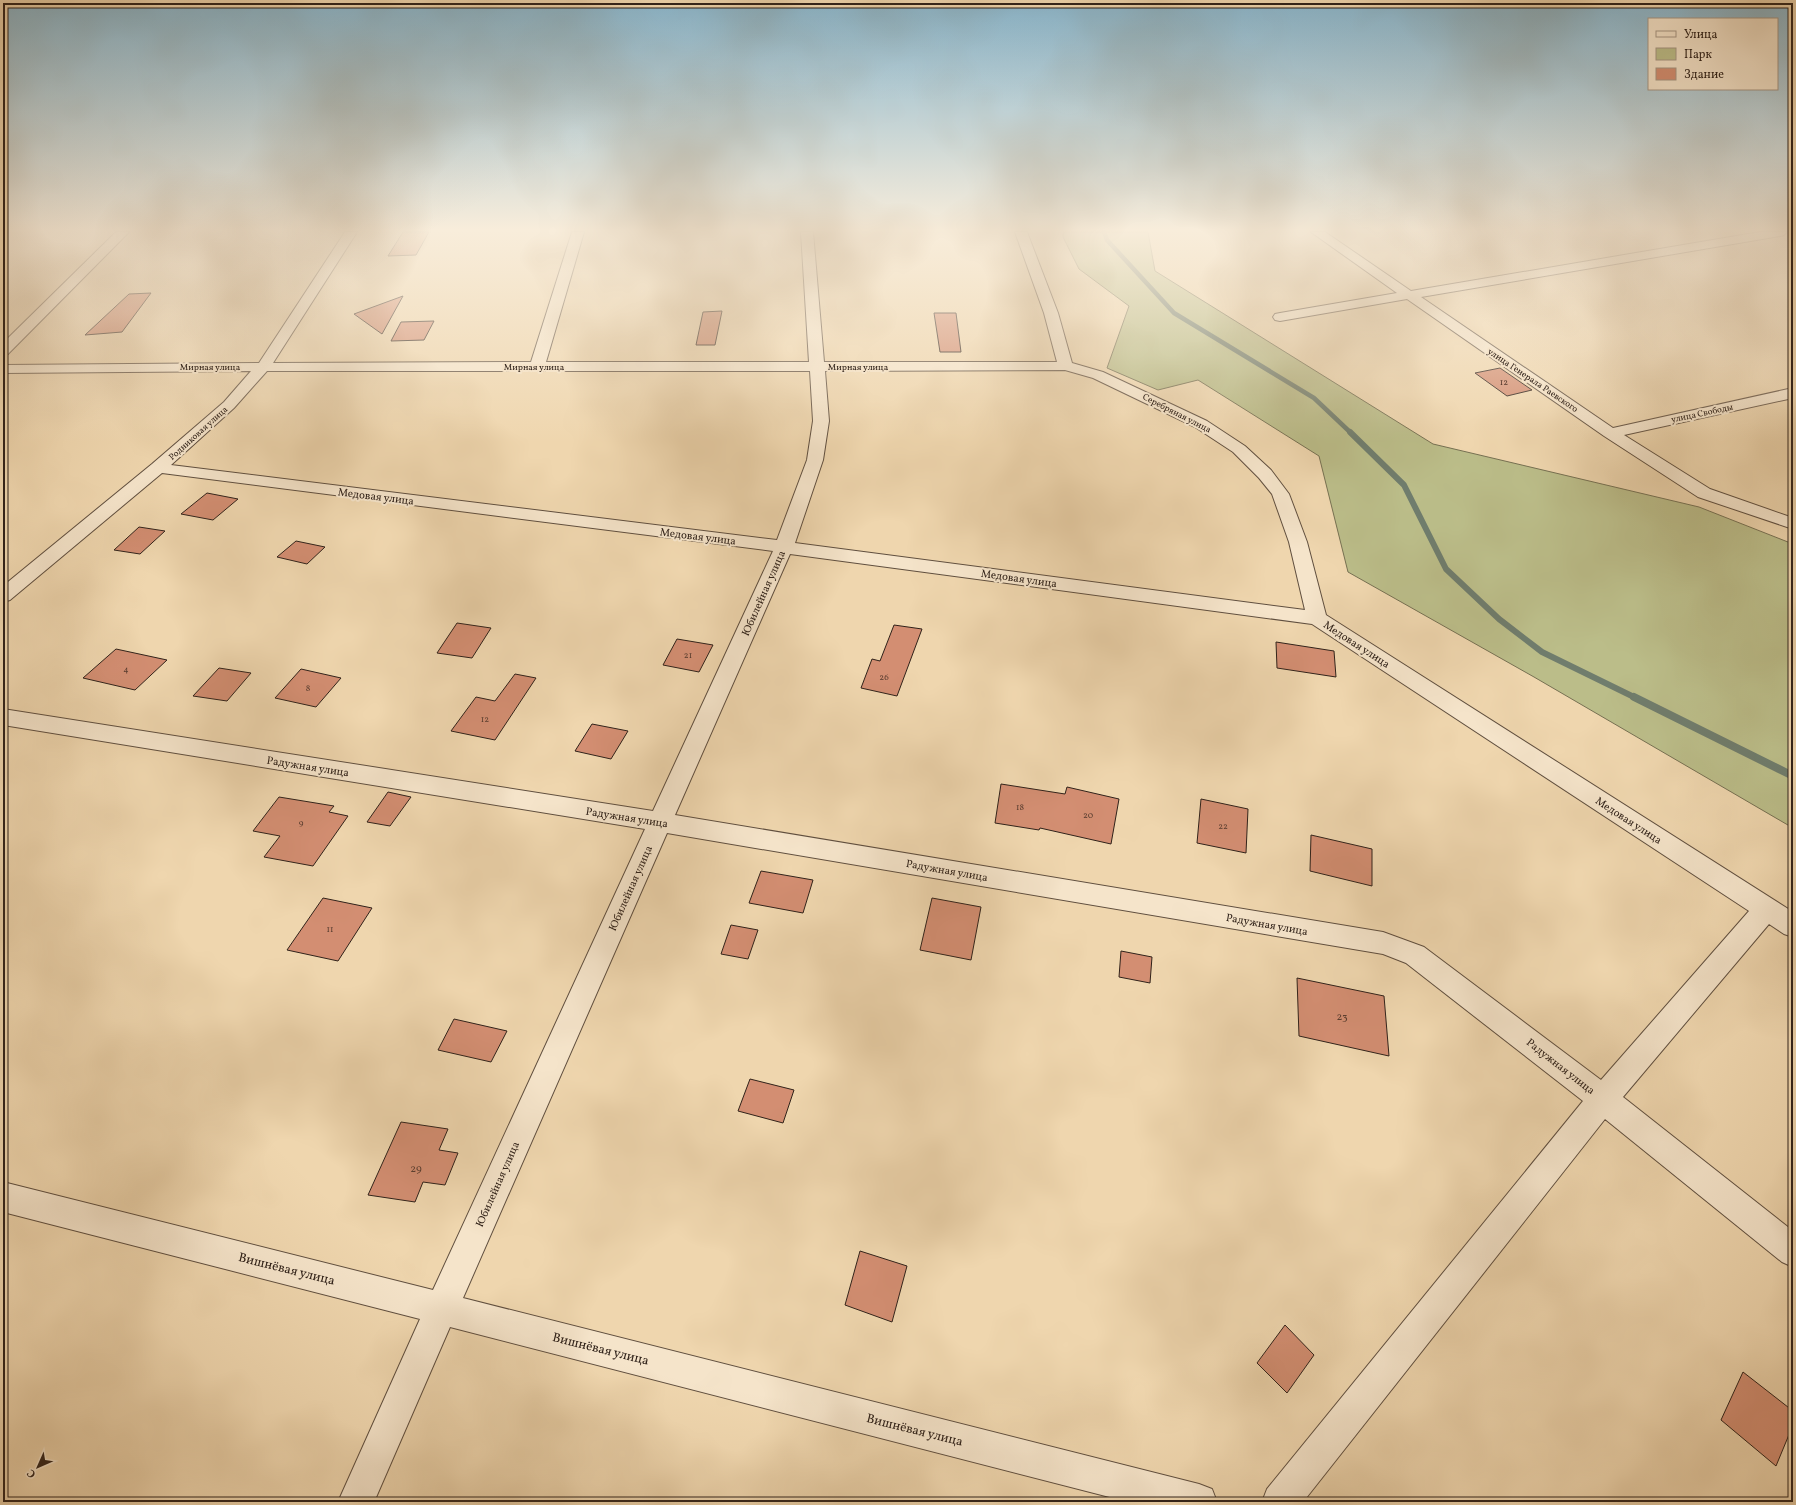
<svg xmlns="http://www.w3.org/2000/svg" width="1796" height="1505" viewBox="0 0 1796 1505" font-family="Vollkorn,serif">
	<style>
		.green { fill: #bbbd89; stroke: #767052 }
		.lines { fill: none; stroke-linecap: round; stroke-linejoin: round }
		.stream-far2 { stroke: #707d6d; stroke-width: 4.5 }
		.stream-far1 { stroke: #707d6d; stroke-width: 6 }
		.stream { stroke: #707d6d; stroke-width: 8 }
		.building { fill: #d38e72; stroke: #30221a }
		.minor-casing { stroke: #604f3f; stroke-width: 2 }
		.minor { fill: #f5e4ca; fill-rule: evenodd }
		.labels { text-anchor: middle; stroke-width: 4; stroke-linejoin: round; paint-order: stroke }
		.far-street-label { font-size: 9px; fill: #30221a; stroke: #f5e4ca }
		.number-label { font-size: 9px; fill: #593d30 }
		.street-label { font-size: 11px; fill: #30221a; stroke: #f5e4ca }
		.near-number-label { font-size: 11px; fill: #593d30 }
		.near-street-label { font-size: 13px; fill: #30221a; stroke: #f5e4ca }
	</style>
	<rect width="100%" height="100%" fill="#efd6ae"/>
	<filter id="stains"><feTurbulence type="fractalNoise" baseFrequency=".005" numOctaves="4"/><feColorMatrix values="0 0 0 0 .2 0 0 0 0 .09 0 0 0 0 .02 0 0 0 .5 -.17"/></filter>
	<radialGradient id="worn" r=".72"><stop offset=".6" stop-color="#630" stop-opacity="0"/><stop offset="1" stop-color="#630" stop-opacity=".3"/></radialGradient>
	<!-- green -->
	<path class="green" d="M1063,232H1148L1155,271L1433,444L1699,507L1793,544V828L1534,677L1348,572L1319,456L1198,380L1158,390L1107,368L1129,306L1079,269L1063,237Z"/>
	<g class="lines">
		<!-- stream-far2 -->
		<path class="stream-far2" d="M1104,232L1107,240L1174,313L1314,398L1351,433"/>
		<!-- stream-far1 -->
		<path class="stream-far1" d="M1350,432L1404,485L1446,569L1499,619L1542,652L1636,698"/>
		<!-- stream -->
		<path class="stream" d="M1634,697L1793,776"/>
	</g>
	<!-- building -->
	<path class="building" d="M403,232H429L416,255L388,256Z
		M151,293L122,332L85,335L129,294Z
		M403,296L382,334L354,314Z
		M722,311L715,345H696L703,312Z
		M934,313H956L961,352H940Z
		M434,321L424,340L391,341L401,322Z
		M1500,368L1532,390L1507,396L1475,373Z
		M207,493L238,499L213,520L181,514Z
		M139,527L165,531L140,554L114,550Z
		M296,541L325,547L307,564L277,557Z
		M457,623L491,628L472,658L437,653Z
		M894,625L922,629L897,696L861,688L872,659L880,661Z
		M677,639L713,645L699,672L663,665Z
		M1276,642L1334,651L1336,677L1277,668Z
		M116,649L167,660L135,690L83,678Z
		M219,668L251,673L227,701L193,696Z
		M301,669L341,678L316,707L275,698Z
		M515,674L536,678L495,740L451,731L476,697L495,701Z
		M592,724L628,731L611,759L575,751Z
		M1001,784L1065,794L1067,787L1119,799L1111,844L1040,828L1039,830L995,823Z
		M388,792L411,797L390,826L367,822Z
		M279,797L334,806L329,812L348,816L313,866L264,857L280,836L253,831Z
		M1201,799L1248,809L1246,853L1197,843Z
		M1311,835L1372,849V886L1310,871Z
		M761,871L813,880L803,913L749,903Z
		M323,898L372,908L338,961L287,950Z
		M932,898L981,907L971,960L920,950Z
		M731,925L758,930L748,959L721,954Z
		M1121,951L1152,957L1150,983L1119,977Z
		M1297,978L1384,996L1389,1056L1299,1036Z
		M454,1019L507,1031L491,1062L438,1050Z
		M750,1079L794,1090L783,1123L738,1111Z
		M401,1122L448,1129L439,1150L458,1153L445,1185L423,1182L415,1202L368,1195Z
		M860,1251L907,1266L892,1322L845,1305Z
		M1285,1325L1314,1355L1287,1393L1257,1363Z
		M1743,1372L1793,1411V1425L1776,1466L1721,1420Z"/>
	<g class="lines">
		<!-- minor casing -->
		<g class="minor-casing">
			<path id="minor" d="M116,232H129L8,354L3,355V343Z
				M345,232H357L273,363L531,362L572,232H584L546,362H809L801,232H813L824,362H1057L1044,313L1015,232H1027L1058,313L1072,363L1103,372L1207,421L1245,446L1271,470L1289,494L1307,542L1326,615L1793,912V937L1784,934L1769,924L1623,1097L1793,1231V1267L1782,1262L1605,1119L1303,1502H1262L1267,1489L1583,1101L1406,963L1383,954L667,833L463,1298L1199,1484L1212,1489L1217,1502H1129L450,1327L374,1502H338L420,1319L3,1212V1182L433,1290L645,829L3,725V709L653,811L773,551L162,473L10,600L3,602V586L152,464L224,402L251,371L3,373V365L259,363ZM1065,370L1093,378L1195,427L1233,452L1259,478L1272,494L1289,542L1305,610L795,543L823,460L829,421L825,371ZM267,371H810L813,421L807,460L777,540L171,465L234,408ZM790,554L1312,624L1749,911L1601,1080L1424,947L1383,932L675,815Z
				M1311,232H1325L1411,291L1760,232H1786L1784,235L1780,236L1421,297L1613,428L1793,388V398L1624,435L1710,489L1793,518V529L1698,497L1604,436L1407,299L1280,321L1275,320L1273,317L1275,314L1280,313L1397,293Z"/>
		</g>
		<!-- minor -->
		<use href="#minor" class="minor"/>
	</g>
	<!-- sky -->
	<linearGradient id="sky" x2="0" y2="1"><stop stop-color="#89b6cd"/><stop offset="0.52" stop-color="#f8eddb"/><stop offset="1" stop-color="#f8eddb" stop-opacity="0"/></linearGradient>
	<rect width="1796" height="442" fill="url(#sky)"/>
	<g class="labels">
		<!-- far-street labels -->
		<g class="far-street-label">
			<text x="210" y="370">Мирная улица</text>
			<text x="534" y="370">Мирная улица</text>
			<text x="858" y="370">Мирная улица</text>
			<text transform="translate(1533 380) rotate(34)" y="3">улица Генерала Раевского</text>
			<text transform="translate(1177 413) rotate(27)" y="3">Серебряная улица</text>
			<text transform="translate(1702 413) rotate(-12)" y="3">улица Свободы</text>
			<text transform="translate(198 433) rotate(-42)" y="3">Родниковая улица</text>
		</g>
		<!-- number labels -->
		<g class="number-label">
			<text x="1504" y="385">12</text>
			<text x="688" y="658">21</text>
			<text x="126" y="672">4</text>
			<text x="884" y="680">26</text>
			<text x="308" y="691">8</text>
			<text x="485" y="722">12</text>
			<text x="1020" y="810">18</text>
			<text x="1088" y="818">20</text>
			<text x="301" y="826">9</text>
			<text x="1223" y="829">22</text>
			<text x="330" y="932">11</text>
		</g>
		<!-- street labels -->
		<g class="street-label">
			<text transform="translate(376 496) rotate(7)" y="4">Медовая улица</text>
			<text transform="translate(698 536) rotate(7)" y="4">Медовая улица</text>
			<text transform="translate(1019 578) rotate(8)" y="4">Медовая улица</text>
			<text transform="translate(763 593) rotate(-66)" y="4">Юбилейная улица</text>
			<text transform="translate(1357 644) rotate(33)" y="4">Медовая улица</text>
			<text transform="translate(308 766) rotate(9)" y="4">Радужная улица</text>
			<text transform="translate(627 817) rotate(9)" y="4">Радужная улица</text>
			<text transform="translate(1629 820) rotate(33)" y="4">Медовая улица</text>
			<text transform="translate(947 870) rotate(10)" y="4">Радужная улица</text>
			<text transform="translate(630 888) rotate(-66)" y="4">Юбилейная улица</text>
			<text transform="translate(1267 924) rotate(10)" y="4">Радужная улица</text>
			<text transform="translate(1561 1066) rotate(38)" y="4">Радужная улица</text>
			<text transform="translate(497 1184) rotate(-66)" y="4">Юбилейная улица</text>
		</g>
		<!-- near-number labels -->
		<g class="near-number-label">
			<text x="1342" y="1020">23</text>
			<text x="416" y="1172">29</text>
		</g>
		<!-- near-street labels -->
		<g class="near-street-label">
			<text transform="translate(287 1268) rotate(14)" y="5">Вишнёвая улица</text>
			<text transform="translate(601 1348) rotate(14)" y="5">Вишнёвая улица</text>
			<text transform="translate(915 1429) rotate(14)" y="5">Вишнёвая улица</text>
		</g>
	</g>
	<!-- margin -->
	<rect width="1796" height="1505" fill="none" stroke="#efd6ae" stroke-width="16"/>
	<rect x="4" y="4" width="1788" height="1497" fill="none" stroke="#30221a" stroke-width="2"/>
	<rect x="8" y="8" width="1780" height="1489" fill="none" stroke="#30221a"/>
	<!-- legend -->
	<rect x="1648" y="18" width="130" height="72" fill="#f5e4ca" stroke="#a69684"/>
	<rect x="1656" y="31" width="20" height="6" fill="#f5e4ca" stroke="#a69684"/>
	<text x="1684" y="38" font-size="12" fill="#30221a">Улица</text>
	<rect x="1656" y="48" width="20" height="12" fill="#bbbd89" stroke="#a69684"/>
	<text x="1684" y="58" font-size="12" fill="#30221a">Парк</text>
	<rect x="1656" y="68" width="20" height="12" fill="#d38e72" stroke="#a69684"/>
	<text x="1684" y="78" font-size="12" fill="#30221a">Здание</text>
	<!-- north arrow -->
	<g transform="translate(38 1467) rotate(225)" stroke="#f5e4ca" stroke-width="3" paint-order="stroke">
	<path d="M0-3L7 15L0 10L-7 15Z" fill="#30221a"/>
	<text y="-6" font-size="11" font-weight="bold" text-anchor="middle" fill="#30221a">С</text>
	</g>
	<rect width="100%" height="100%" filter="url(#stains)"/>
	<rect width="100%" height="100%" fill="url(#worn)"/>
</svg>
